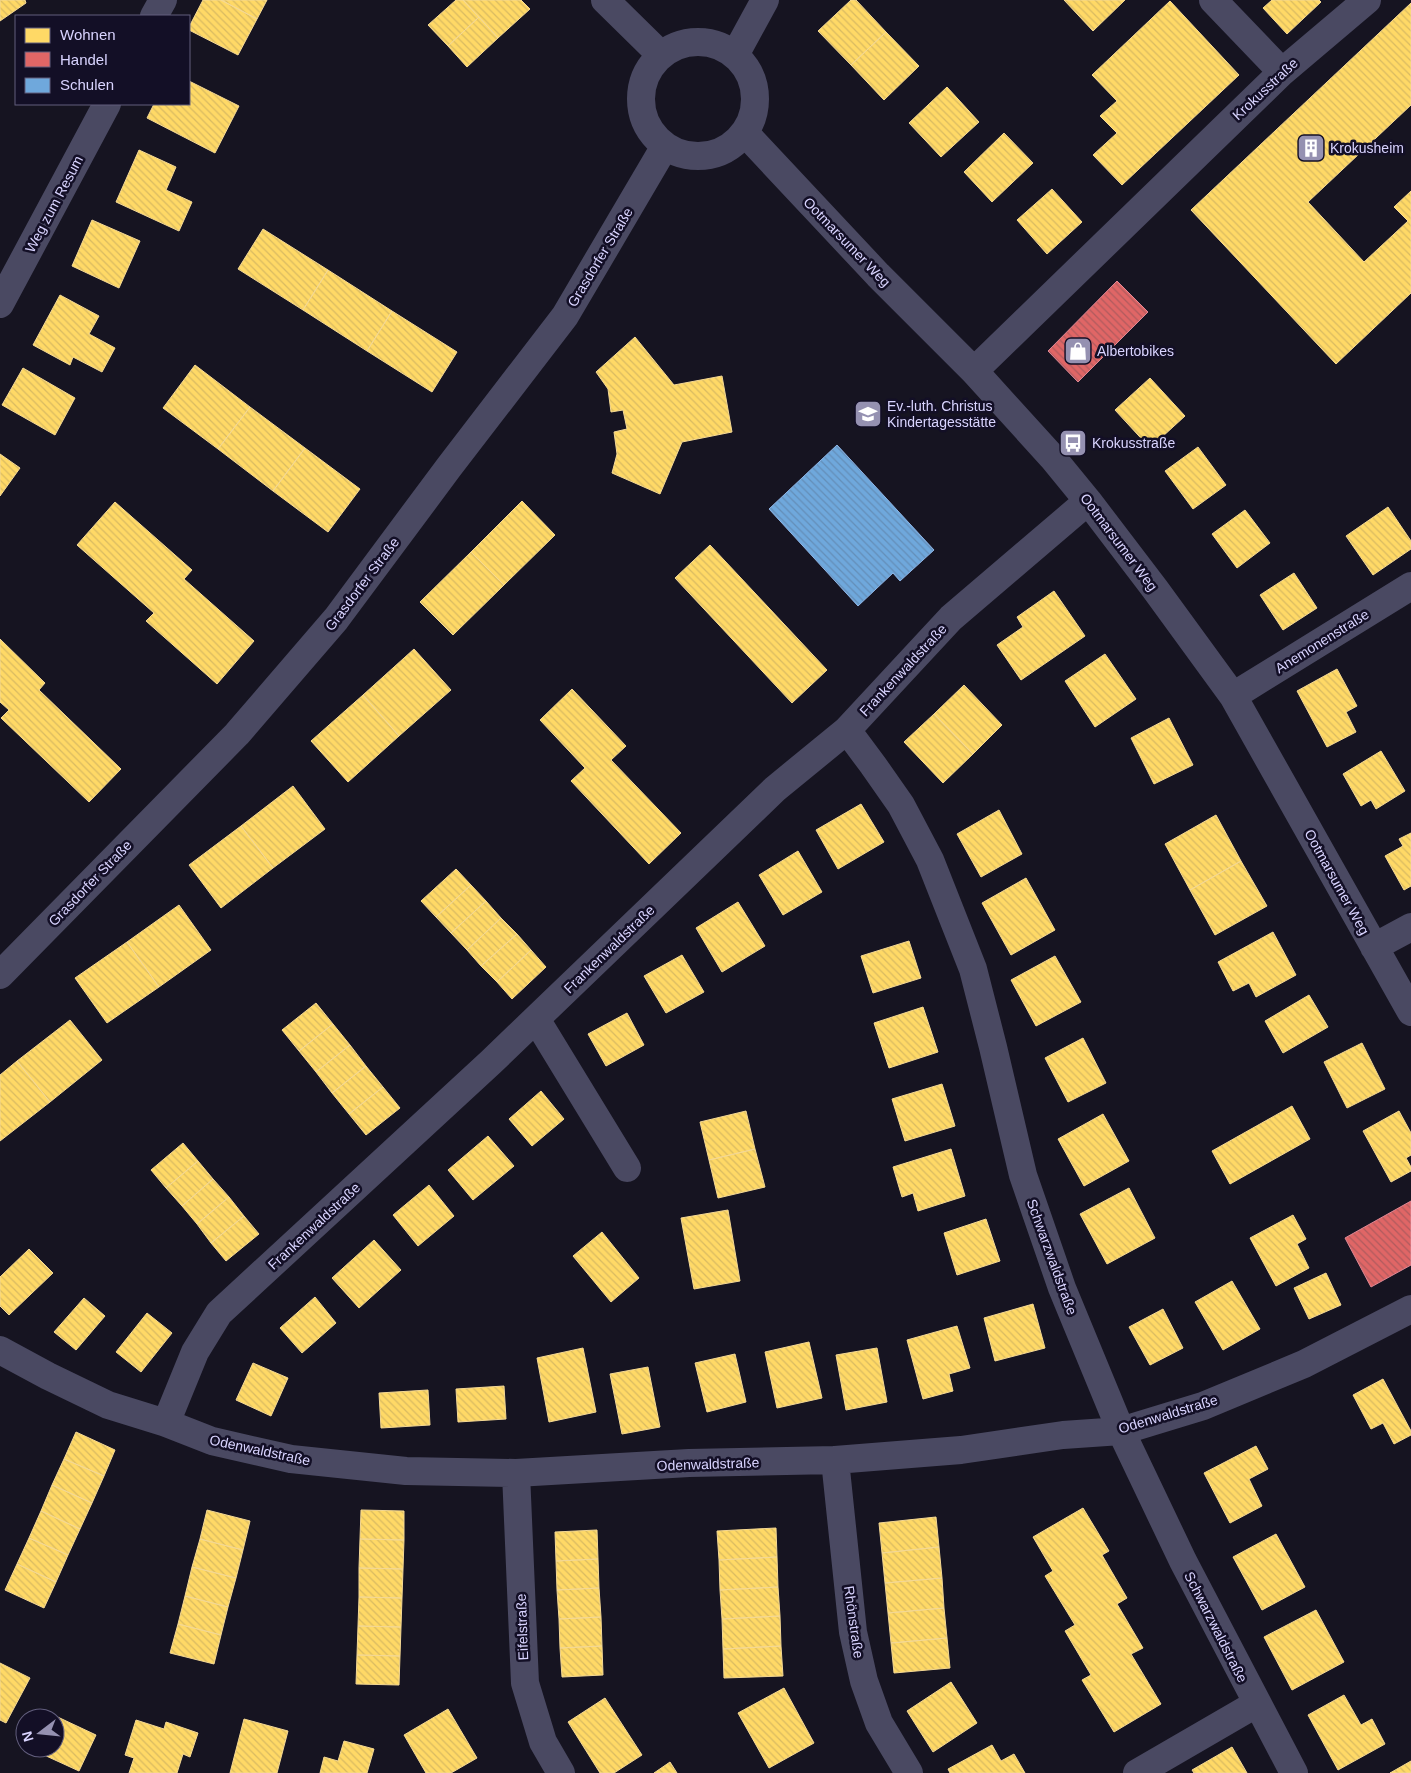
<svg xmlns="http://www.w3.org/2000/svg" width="1411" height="1773" viewBox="0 0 1411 1773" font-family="Helvetica,sans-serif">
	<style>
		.homes { fill: url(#homes-back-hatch); stroke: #f4d894 }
		.shops { fill: url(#shops-back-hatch); stroke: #de8794 }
		.schools { fill: url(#schools-back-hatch); stroke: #8fb5e6 }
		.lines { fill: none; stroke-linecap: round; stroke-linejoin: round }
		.minor { stroke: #4a4962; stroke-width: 28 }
		.labels { text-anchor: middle; stroke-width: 5; stroke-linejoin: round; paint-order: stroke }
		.street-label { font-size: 14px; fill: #d9d4ff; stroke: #130f26 }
		.poi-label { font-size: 14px; fill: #d9d4ff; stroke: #130f26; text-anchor: start }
	</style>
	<defs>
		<pattern id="homes-back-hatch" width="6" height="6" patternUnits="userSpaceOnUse" patternTransform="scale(1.25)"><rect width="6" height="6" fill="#ffd966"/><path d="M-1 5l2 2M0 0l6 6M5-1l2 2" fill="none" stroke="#d9ba61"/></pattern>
		<pattern id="shops-back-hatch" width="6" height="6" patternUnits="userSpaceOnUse" patternTransform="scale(1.25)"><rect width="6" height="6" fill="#e06666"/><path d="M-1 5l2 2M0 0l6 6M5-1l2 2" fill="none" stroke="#b05b5e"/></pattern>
		<pattern id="schools-back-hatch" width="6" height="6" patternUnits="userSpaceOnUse" patternTransform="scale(1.25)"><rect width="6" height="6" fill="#6fa8dc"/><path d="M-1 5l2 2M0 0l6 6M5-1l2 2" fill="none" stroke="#648eb8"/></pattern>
	</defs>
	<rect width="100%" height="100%" fill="#161421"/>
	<!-- homes -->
	<path class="homes" d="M0,0H25L26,3L0,21Z
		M203,0H221L257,19L238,55L189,30V27Z
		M221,0H267L257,19Z
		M456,0H463L479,17L448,46L428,25Z
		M463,0H521L530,9L498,38Z
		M851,0H856L886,32L851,65L818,31Z
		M1064,0H1125L1093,31Z
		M1272,0H1319L1321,2L1287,34L1263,8Z
		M1170,1L1239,75L1122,185L1093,155L1117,133L1100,116L1117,101L1092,75Z
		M1411,3V105L1308,202L1364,262L1408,221L1394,207L1411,191V293L1336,364L1191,210Z
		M479,17L498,38L467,67L448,46Z
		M886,32L919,66L884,100L851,65Z
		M189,81L239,106L215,153L147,118L154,104H189Z
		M947,87L979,122L941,157L909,123Z
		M1004,133L1033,163L992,202L964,172Z
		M139,150L176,167L166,190L192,202L179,231L116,202Z
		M1052,189L1082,222L1047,254L1017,220Z
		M92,220L140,241L119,288L72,266Z
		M263,229L328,270L303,310L238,269Z
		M328,270L392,311L367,351L303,310Z
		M60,295L99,316L89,334L115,348L102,372L73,357L70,365L33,345Z
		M392,311L457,352L432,392L367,351Z
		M635,337L674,385L722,376L732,432L682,442L660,494L612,473L617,454L614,432L627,429L623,410L611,412L608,389L596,372Z
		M195,365L250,407L218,449L163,408Z
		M23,368L75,398L55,435L2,405Z
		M1150,378L1185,416L1150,448L1115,410Z
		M250,407L305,448L273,491L218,449Z
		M1198,447L1226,485L1193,509L1165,471Z
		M305,448L360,489L328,532L273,491Z
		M0,454L20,468L0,496Z
		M522,501L555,535L504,585L471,552Z
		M115,502L192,570L184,579L254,641L217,684L146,621L154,613L77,545Z
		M1388,507L1411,541V549L1373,575L1346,536Z
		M1245,510L1270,543L1237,568L1212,534Z
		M710,545L827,670L792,703L675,578Z
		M471,552L504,585L453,635L420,602Z
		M1294,573L1317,608L1283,630L1260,595Z
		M1054,591L1085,636L1021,680L997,645L1023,627L1017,617Z
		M0,639L45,683L39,690L121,769L89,802L1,718L9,710L0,702Z
		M414,649L451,690L399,736L363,695Z
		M1105,654L1136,699L1095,727L1065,681Z
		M1337,669L1357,706L1346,712L1356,732L1327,747L1297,691Z
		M964,685L1002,725L973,754L934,714Z
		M572,689L626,746L611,760L681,833L649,864L571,781L585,768L540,720Z
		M363,695L399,736L348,782L311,741Z
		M934,714L973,754L943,783L904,742Z
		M1169,718L1193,765L1154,784L1131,738Z
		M1381,751L1405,791L1376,809L1371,800L1361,806L1343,774Z
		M293,786L325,829L273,868L241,826Z
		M861,804L884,842L838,869L816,830Z
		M999,810L1022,854L981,877L957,834Z
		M1216,815L1241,861L1190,890L1165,844Z
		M241,826L273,868L221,908L189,865Z
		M1411,833V886L1404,890L1385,856L1403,846L1399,839Z
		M798,851L822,892L783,915L759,875Z
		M1241,861L1267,906L1215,935L1190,890Z
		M456,869L471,885L436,917L421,901Z
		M1026,878L1055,930L1011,955L982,903Z
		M471,885L486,901L451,933L436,917Z
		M486,901L501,918L467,950L451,933Z
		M738,902L765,946L722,972L696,928Z
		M179,905L211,950L159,987L127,942Z
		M501,918L517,934L481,966L467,950Z
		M1273,932L1296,975L1256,997L1249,983L1233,991L1218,962Z
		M517,934L531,950L497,982L481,966Z
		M909,941L921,978L873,993L861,956Z
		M127,942L159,987L107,1023L75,978Z
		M531,950L546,967L512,999L497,982Z
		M682,955L704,992L666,1013L644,976Z
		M1055,956L1081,1002L1036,1026L1011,980Z
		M1309,995L1328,1027L1283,1053L1265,1021Z
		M316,1003L333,1024L299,1051L282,1030Z
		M923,1007L938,1052L889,1068L874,1023Z
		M627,1013L644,1045L606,1066L588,1034Z
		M70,1020L102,1060L50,1102L17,1061Z
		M333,1024L350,1045L316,1072L299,1051Z
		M1083,1038L1106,1083L1068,1102L1045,1058Z
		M1362,1043L1385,1089L1347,1108L1324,1062Z
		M350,1045L366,1066L332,1093L316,1072Z
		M17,1061L50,1102L0,1141V1075Z
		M366,1066L383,1087L349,1114L332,1093Z
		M942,1084L955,1126L905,1141L892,1099Z
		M383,1087L400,1108L366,1135L349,1114Z
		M541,1091L564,1119L532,1146L509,1119Z
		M1292,1106L1310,1139L1230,1184L1212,1151Z
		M746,1111L755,1149L709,1160L700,1122Z
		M1399,1111L1411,1133V1155L1406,1158L1411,1167V1171L1391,1182L1363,1131Z
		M1103,1114L1129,1161L1084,1186L1058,1139Z
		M488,1136L514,1166L473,1200L448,1170Z
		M183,1143L198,1161L166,1188L151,1170Z
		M755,1149L765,1187L718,1198L709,1160Z
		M951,1149L965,1196L918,1211L913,1193L902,1197L893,1167Z
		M198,1161L213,1179L182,1206L166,1188Z
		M213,1179L229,1197L197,1224L182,1206Z
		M429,1185L454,1216L418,1246L393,1215Z
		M1129,1188L1155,1238L1107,1264L1080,1214Z
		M229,1197L244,1216L211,1243L197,1224Z
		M728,1210L740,1281L694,1289L681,1218Z
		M1293,1215L1306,1239L1297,1244L1309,1268L1276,1286L1250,1238Z
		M244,1216L259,1234L226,1261L211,1243Z
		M986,1219L1000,1261L957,1275L944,1233Z
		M602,1232L639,1278L611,1302L573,1256Z
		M374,1240L401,1270L359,1308L332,1278Z
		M29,1249L53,1273L9,1315L0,1306V1277Z
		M1326,1273L1341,1305L1309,1319L1294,1288Z
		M1232,1281L1260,1329L1223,1350L1195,1302Z
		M315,1297L336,1323L302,1353L280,1328Z
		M84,1298L105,1316L76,1350L54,1332Z
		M1033,1304L1045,1348L995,1361L984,1318Z
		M1163,1309L1183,1348L1150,1365L1129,1327Z
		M147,1313L172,1333L141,1372L116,1352Z
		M957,1326L970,1368L949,1374L953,1391L923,1399L907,1340Z
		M809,1342L822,1398L777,1408L765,1352Z
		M583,1348L596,1412L549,1422L537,1358Z
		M877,1348L887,1402L846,1410L836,1355Z
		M735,1354L746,1402L707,1412L695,1363Z
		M253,1363L288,1378L271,1416L236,1400Z
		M648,1367L660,1427L622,1434L610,1374Z
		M1383,1379L1411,1431V1435L1394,1444L1383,1423L1371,1429L1353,1395Z
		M504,1386L506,1419L458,1422L456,1389Z
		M428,1390L430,1425L381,1428L379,1393Z
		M76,1432L115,1450L104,1476L64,1459Z
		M1256,1446L1268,1469L1249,1479L1262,1506L1230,1523L1204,1473Z
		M64,1459L104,1476L92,1503L52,1485Z
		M52,1485L92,1503L80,1529L41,1511Z
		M1083,1508L1109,1551L1102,1555L1127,1598L1117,1604L1143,1648L1131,1654L1161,1704L1114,1732L1082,1680L1091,1675L1065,1631L1075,1625L1045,1576L1053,1571L1033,1537Z
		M207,1510L250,1521L243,1550L200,1539Z
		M361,1510L404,1511V1540L360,1539Z
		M41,1511L80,1529L68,1555L29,1538Z
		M936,1517L939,1547L882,1553L879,1523Z
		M776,1528L777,1557L719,1560L717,1531Z
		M597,1530L598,1559L556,1561L555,1532Z
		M1276,1534L1305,1587L1262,1610L1233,1557Z
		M29,1538L68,1555L56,1582L17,1564Z
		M200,1539L243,1550L236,1578L192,1567Z
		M360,1539L404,1540L403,1569L359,1568Z
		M939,1547L942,1578L885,1583L882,1553Z
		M777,1557L778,1587L720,1590L719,1560Z
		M598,1559L599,1588L557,1590L556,1561Z
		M17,1564L56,1582L44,1608L5,1590Z
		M192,1567L236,1578L228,1607L185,1596Z
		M359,1568L403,1569L402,1598L359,1597Z
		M942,1578L944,1608L888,1613L885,1583Z
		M778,1587L780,1616L722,1619L720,1590Z
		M599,1588L601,1617L559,1619L557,1590Z
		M185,1596L228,1607L221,1635L178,1624Z
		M359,1597L402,1598L401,1627L358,1626Z
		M944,1608L947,1638L891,1643L888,1613Z
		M1316,1610L1344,1662L1292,1690L1264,1637Z
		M780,1616L781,1646L723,1649L722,1619Z
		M601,1617L602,1646L560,1648L559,1619Z
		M178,1624L221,1635L214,1664L170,1653Z
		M358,1626L401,1627L400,1656L357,1655Z
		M947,1638L950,1668L894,1673L891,1643Z
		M602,1646L603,1675L562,1677L560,1648Z
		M781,1646L783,1676L724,1678L723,1649Z
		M357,1655L400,1656L399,1685L356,1684Z
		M0,1663L30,1678L6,1723L0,1720Z
		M951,1682L977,1723L933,1752L907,1711Z
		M784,1688L814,1743L769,1768L738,1713Z
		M1344,1695L1361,1725L1372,1719L1385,1744L1338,1770L1308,1715Z
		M605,1698L642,1755L614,1773H600L568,1722Z
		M448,1709L477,1758L451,1773H426L404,1735Z
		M47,1712L96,1735L79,1771L31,1749L55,1748V1718H45Z
		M244,1719L288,1731L277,1773H230Z
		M136,1720L164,1729L166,1722L198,1733L190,1757L183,1754L177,1773H129L134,1758L125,1755Z
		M344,1741L374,1749L367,1773H320L324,1757L338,1761Z
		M992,1745L1001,1761L1014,1754L1025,1773H950L948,1769Z
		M1232,1747L1247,1773H1194L1192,1770Z
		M1411,1761V1773H1390Z
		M670,1762L677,1773H654Z"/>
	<!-- shops -->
	<path class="shops" d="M1117,281L1148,312L1078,382L1048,351Z
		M1411,1201V1265L1371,1287L1345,1238Z"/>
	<!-- schools -->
	<path class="schools" d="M837,445L934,550L900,581L893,573L858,606L769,509Z"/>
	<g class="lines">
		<!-- minor -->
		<path class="minor" d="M605,0L661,55
			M1213,0L1282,72
			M154,16L163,0
			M641 99a57 57 0 1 1 114 0a57 57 0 1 1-114 0Z
			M735,55L765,0
			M745,133L878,275L974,371L1052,457L1088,501L1155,589L1233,696L1411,1012
			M0,304L107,104
			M974,371L1282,72L1367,0
			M1233,696L1411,586
			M847,730L873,765L901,805L930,860L973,969L993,1047L1023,1175L1062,1288L1121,1431L1183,1561L1294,1773
			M1374,947L1411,927
			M0,975L237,734L336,619L449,467L565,316L665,146
			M536,1019L627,1168
			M0,1350L48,1376L108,1405L166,1423L212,1441L291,1459L406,1471L516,1473L689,1463L835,1460L961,1450L1063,1435L1121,1431L1203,1406L1304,1364L1411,1309
			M166,1423L195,1352L219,1313L491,1062L775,789L847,730L951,618L1088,501
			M835,1460L853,1632L864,1681L879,1723L909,1773
			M516,1473L525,1683L543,1742L561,1773
			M1137,1773L1256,1704"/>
	</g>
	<!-- icons -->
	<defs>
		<g id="building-square" transform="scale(1.4375)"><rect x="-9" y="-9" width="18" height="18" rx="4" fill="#9591b1" stroke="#130f26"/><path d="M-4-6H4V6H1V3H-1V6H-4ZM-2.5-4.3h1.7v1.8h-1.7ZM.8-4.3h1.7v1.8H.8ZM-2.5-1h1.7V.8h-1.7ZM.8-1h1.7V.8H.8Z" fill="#fff"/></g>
		<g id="shop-square" transform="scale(1.4375)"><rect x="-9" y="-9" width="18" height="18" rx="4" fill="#9591b1" stroke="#130f26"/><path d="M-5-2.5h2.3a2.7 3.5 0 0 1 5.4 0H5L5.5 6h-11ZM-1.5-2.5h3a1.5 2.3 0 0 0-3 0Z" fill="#fff"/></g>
		<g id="school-square" transform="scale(1.4375)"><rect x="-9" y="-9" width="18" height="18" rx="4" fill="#9591b1" stroke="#130f26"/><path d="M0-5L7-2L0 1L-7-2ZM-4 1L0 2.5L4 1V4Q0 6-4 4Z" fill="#fff"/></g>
		<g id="bus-square" transform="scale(1.4375)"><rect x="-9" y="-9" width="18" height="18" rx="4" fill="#9591b1" stroke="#130f26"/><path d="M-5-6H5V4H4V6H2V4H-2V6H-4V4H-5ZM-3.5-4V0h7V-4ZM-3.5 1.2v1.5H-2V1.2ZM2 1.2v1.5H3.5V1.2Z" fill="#fff"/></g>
	</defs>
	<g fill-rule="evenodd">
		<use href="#building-square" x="1311" y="148"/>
		<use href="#shop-square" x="1078" y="351"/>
		<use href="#school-square" x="868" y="414"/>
		<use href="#bus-square" x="1073" y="443"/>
	</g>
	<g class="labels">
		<!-- street labels -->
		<g class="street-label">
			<text transform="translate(1265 89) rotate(-43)" y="5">Krokusstraße</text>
			<text transform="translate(54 204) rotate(-62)" y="5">Weg zum Resum</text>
			<text transform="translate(847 242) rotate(46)" y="5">Ootmarsumer Weg</text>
			<text transform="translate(600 257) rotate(-59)" y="5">Grasdorfer Straße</text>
			<text transform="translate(1119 542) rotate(53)" y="5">Ootmarsumer Weg</text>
			<text transform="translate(362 584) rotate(-53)" y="5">Grasdorfer Straße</text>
			<text transform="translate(1322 641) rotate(-32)" y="5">Anemonenstraße</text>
			<text transform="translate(903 670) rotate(-47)" y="5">Frankenwaldstraße</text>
			<text transform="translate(1337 882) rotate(61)" y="5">Ootmarsumer Weg</text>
			<text transform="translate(90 883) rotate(-46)" y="5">Grasdorfer Straße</text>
			<text transform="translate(609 949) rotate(-44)" y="5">Frankenwaldstraße</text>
			<text transform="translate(314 1226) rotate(-43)" y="5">Frankenwaldstraße</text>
			<text transform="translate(1052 1257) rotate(70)" y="5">Schwarzwaldstraße</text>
			<text transform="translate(1168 1414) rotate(-17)" y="5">Odenwaldstraße</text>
			<text transform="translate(260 1450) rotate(12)" y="5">Odenwaldstraße</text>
			<text transform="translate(708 1464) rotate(-2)" y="5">Odenwaldstraße</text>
			<text transform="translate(854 1622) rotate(82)" y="5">Rhönstraße</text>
			<text transform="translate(522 1627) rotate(-92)" y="5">Eifelstraße</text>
			<text transform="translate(1216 1627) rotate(63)" y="5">Schwarzwaldstraße</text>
		</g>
		<!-- poi labels -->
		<g class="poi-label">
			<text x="1330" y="153">Krokusheim</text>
			<text x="1097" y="356">Albertobikes</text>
			<text x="887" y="411">Ev.-luth. Christus<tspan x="887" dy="16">Kindertagesstätte</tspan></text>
			<text x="1092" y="448">Krokusstraße</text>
		</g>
	</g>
	<!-- legend -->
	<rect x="15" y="15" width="175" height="90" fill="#130f26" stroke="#625e7d"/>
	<rect x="25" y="28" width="25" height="15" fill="#ffd966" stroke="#625e7d"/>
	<text x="60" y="40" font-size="15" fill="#d9d4ff">Wohnen</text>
	<rect x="25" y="52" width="25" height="15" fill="#e06666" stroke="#625e7d"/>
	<text x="60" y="65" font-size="15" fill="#d9d4ff">Handel</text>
	<rect x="25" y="78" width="25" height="15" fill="#6fa8dc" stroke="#625e7d"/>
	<text x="60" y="90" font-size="15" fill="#d9d4ff">Schulen</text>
	<!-- north arrow -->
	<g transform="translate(40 1733) rotate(254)"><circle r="24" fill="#130f26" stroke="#625e7d"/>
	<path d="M0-4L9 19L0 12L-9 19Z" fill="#9591b1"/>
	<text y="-8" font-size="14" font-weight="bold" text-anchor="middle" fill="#d9d4ff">N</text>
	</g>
</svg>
